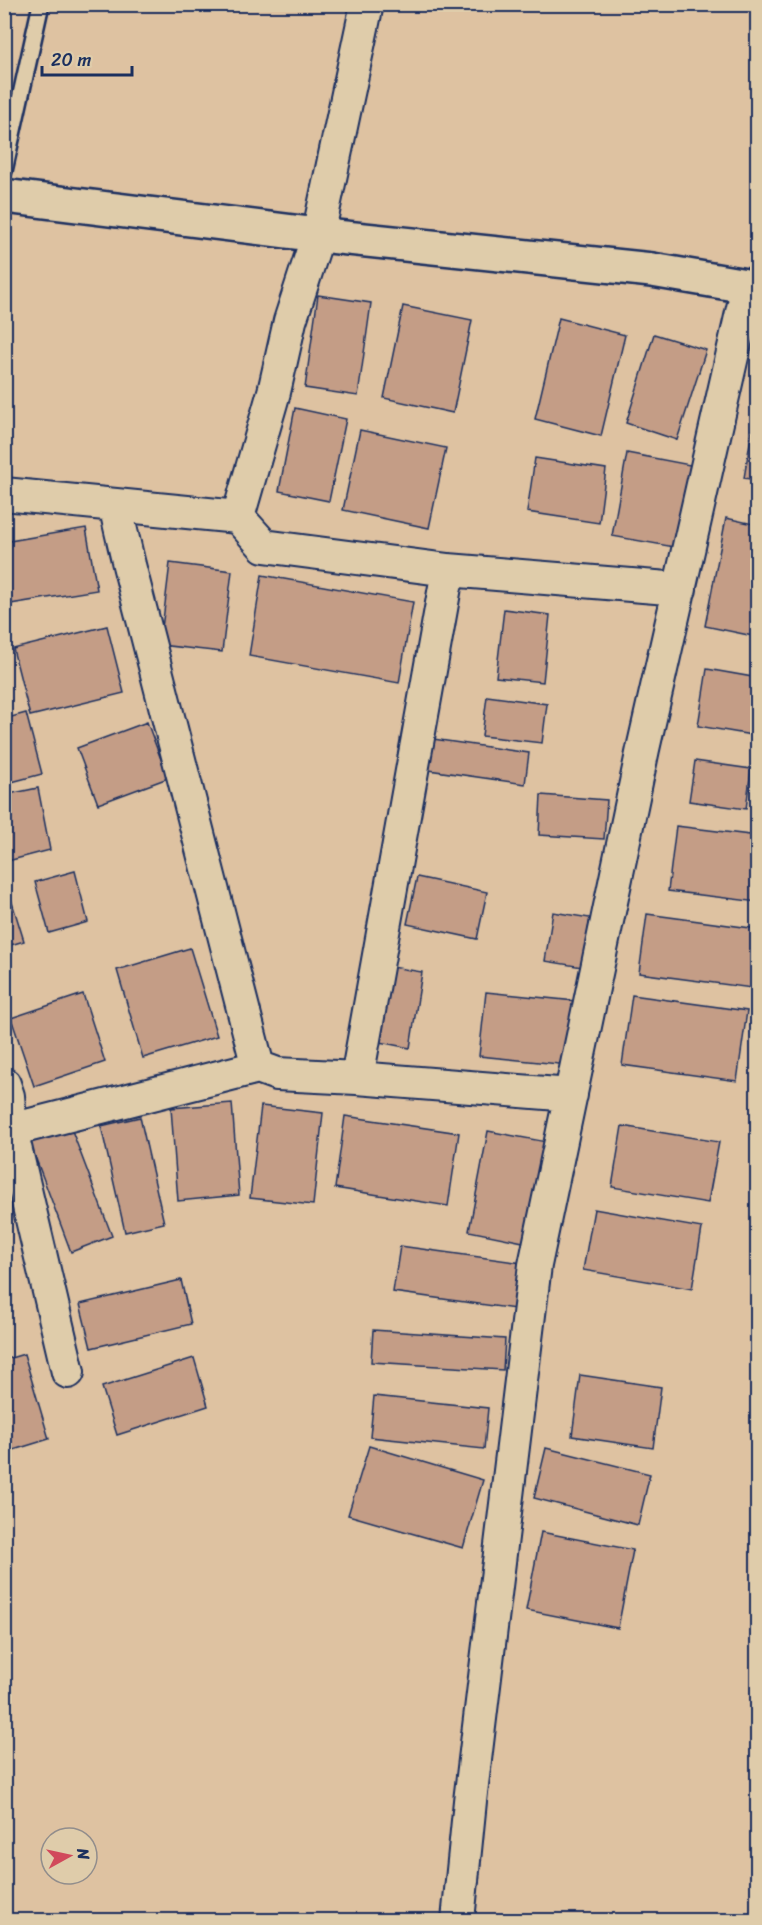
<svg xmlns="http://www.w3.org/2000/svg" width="762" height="1925" viewBox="0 0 762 1925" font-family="Sriracha,sans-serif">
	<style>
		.building { fill: #c49d86; stroke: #1b2f5e; stroke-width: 1.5 }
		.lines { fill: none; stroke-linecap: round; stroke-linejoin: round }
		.service-casing { stroke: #1b2f5e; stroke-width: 20 }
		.minor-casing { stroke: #1b2f5e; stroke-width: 36 }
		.tertiary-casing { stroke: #1b2f5e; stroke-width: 38 }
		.service { stroke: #dfccaa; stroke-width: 15 }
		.minor { stroke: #dfccaa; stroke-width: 32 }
		.tertiary { stroke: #dfccaa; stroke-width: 33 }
	</style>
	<rect width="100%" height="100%" fill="#dec2a1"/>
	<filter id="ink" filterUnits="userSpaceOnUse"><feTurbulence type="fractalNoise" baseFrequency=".0167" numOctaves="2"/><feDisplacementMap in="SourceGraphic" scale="12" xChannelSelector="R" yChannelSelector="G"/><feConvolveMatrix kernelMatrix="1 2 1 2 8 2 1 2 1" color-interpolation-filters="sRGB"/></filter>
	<g filter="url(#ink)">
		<!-- building -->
		<path class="building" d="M318,295L371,303L358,396L305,388Z
			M403,306L472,320L453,413L384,398Z
			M559,318L625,335L601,436L535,419Z
			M654,334L706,350L677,440L626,423Z
			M758,395V480L744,478Z
			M295,408L346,419L329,501L279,491Z
			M360,430L446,448L429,528L343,510Z
			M627,453L690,465L674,547L612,536Z
			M535,458L606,469L599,523L527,512Z
			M726,518L758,525V637L705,626Z
			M86,528L97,590L4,605V542Z
			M170,563L232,571L222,652L160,645Z
			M262,575L413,602L399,683L249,656Z
			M504,609L550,615L543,682L496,677Z
			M107,626L124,693L30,716L13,649Z
			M707,669L758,678V736L698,726Z
			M487,696L547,704L542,743L482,736Z
			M26,713L42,774L4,784V719Z
			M147,722L168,778L98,804L77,748Z
			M433,739L529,753L525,784L429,770Z
			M695,761L751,769L746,809L689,801Z
			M38,788L50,850L4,862V795Z
			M541,795L607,800L604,839L539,835Z
			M676,826L758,836V902L668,891Z
			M75,871L88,922L49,933L35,882Z
			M417,877L487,892L477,939L407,924Z
			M6,883L24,941L4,947V884Z
			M553,912L590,918L582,967L545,961Z
			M647,914L758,929V947L752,988L639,973Z
			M190,948L217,1036L143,1058L117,970Z
			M392,967L422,972L410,1048L379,1042Z
			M486,992L575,1001L569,1065L479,1056Z
			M83,994L105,1062L34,1086L11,1018Z
			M632,995L747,1011L737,1081L622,1065Z
			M232,1103L239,1195L178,1201L171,1108Z
			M261,1106L323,1113L313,1205L250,1198Z
			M345,1116L459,1133L448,1206L335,1188Z
			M140,1117L164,1223L125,1232L101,1126Z
			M622,1126L719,1142L708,1203L612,1187Z
			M71,1128L112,1236L71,1252L30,1143Z
			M488,1131L547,1142L528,1243L469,1231Z
			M594,1209L702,1228L692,1289L583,1270Z
			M400,1246L522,1263L515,1309L393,1292Z
			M181,1280L191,1324L91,1348L80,1304Z
			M373,1330L505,1339L503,1370L371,1362Z
			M24,1354L49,1439L10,1451L4,1432V1360Z
			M194,1358L208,1406L117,1435L102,1387Z
			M580,1375L661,1387L653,1448L572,1436Z
			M374,1396L488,1408L484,1449L370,1437Z
			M369,1446L483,1480L463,1548L348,1515Z
			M546,1448L650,1474L638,1525L534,1498Z
			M541,1532L633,1550L618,1628L526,1610Z"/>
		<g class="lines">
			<!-- service casing -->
			<g class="service-casing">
				<path id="service" d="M4,171L41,4"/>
			</g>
			<!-- minor casing -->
			<g class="minor-casing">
				<path id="minor" d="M4,494L238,517L274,392L290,321L318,235L367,4
					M115,505L129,565L258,1067
					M238,517L264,546L448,570L680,589
					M357,1078L448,570
					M4,1084L8,1096L11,1130L68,1372
					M11,1130L258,1067L277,1074L357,1078L571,1095
					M458,1920L470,1801L535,1265L643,749L748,286"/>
			</g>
			<!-- tertiary casing -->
			<g class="tertiary-casing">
				<path id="tertiary" d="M4,196L318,235L652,270L758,288"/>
			</g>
			<!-- service -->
			<use href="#service" class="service"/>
			<!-- minor -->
			<use href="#minor" class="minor"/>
			<!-- tertiary -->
			<use href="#tertiary" class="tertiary"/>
		</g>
	</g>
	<!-- margin -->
	<rect width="762" height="1925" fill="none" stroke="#dfccaa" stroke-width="24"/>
	<rect x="12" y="12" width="738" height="1901" fill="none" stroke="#1b2f5e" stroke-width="2" filter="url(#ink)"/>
	<!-- north arrow -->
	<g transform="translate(69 1856) rotate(82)"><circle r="28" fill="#dfccaa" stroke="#918d8c" stroke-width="1.5"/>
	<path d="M0-4.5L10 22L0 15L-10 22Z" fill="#d1495b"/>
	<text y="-9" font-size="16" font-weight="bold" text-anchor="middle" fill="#1b2f5e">N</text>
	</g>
	<!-- scale -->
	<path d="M42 66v9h90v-9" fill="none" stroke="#1b2f5e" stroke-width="3"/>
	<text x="51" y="66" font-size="18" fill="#1b2f5e" stroke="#dfccaa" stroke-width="4.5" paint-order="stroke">20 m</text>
</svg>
